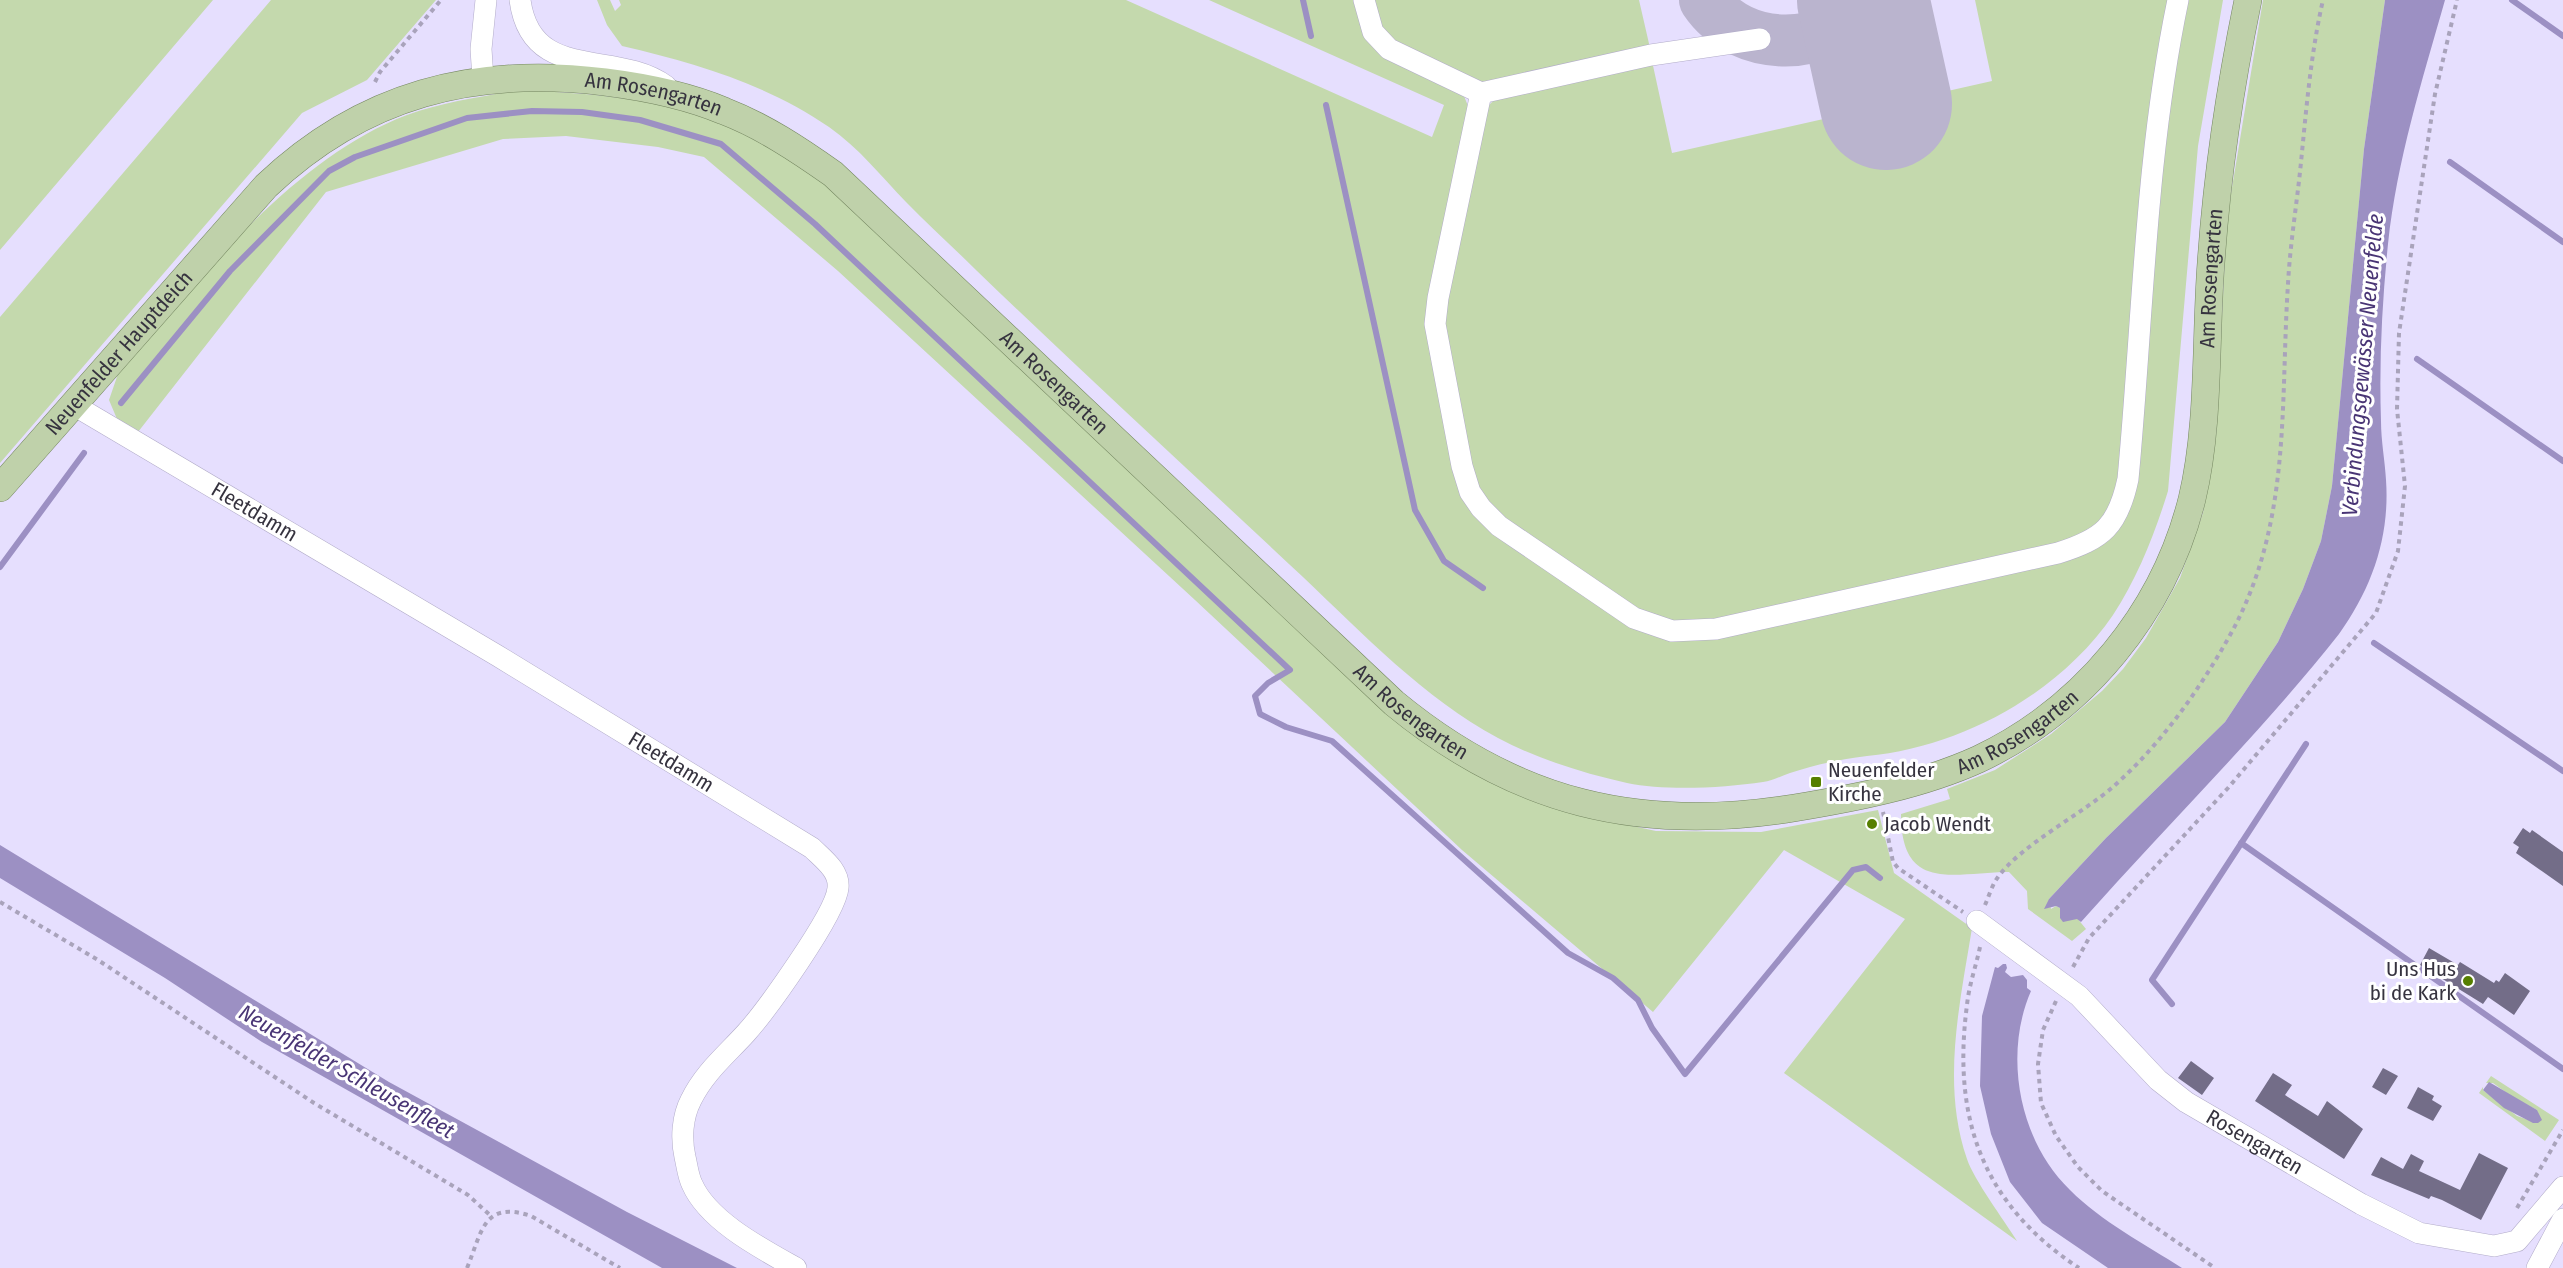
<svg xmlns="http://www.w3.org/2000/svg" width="2563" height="1268" viewBox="0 0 2563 1268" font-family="'Fira Sans Condensed',sans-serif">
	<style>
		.green { fill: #c4d9ad }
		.water { fill: #9c90c3 }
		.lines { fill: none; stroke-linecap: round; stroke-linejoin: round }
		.stream { stroke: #9c90c3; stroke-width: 6 }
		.taxiway { stroke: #bab4ce; stroke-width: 52 }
		.runway { stroke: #bab4ce; stroke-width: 132 }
		.building { fill: #736d88 }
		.minor-casing { stroke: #b2acc9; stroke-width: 22 }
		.major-casing { stroke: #748660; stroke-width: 28 }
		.path { stroke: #a9a3bb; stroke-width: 4; stroke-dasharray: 4.5 4.5; stroke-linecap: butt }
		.minor { stroke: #fff; stroke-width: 21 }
		.major { stroke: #bfd1aa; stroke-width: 27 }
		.poi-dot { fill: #567f00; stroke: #fff; stroke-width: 2 }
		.labels { text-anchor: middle; stroke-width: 6; stroke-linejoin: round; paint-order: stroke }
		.street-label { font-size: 21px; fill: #36333f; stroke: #fff }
		.poi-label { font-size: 21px; fill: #36333f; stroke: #fff; text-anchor: start }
		.water-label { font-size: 22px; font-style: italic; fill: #493575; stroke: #fff }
	</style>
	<rect width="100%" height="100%" fill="#e6dffe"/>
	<!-- green -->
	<path class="green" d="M0,0H213L0,250Z
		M271,0H436L367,80L302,113L0,463V317Z
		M597,0H610L615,11L621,5L619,0H1126L1432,137L1444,105L1209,0H1357L1363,29L1464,96L1468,106L1432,290L1462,491L1653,632L2110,536L2164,131L2186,0H2223L2198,146L2168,491C2155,533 2138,577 2113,615C2059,694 1961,747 1867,756C1842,759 1814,765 1790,773C1781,776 1772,781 1763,782C1723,788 1665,791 1627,783C1583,773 1537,759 1498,738C1424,698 1363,634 1303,577C1194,475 1084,374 976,270C953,247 928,225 906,202C881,176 859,148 829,127C766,84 695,63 622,46L607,25Z
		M1369,0H1639L1650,48L1482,82L1386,40Z
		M1975,0H2171L2148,129L2136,237L2119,491L2100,524L2058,547L1690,625L1652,618L1517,533L1480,496L1473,473L1442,312L1486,108L1496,98L1652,61L1672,153L1992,81Z
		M2263,0H2385L2364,149L2332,486L2321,541L2303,589L2278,642L2225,722L2106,838L2049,899L2051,909L2056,906L2060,908V918H2077L2086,929L2072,941L2028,909L2027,891L2009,872C1955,872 1901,894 1901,814L1950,799L1947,789L1995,770L2051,734L2102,691L2123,669L2146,638L2180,578L2203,513L2216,436L2227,218Z
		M518,90C590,93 672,99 738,130C772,147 803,169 834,191L1386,712L1609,821L1656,831L1761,832L1878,810L1894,873L1972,928C1960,1003 1941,1084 1967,1159C1974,1180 2004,1220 2017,1241L1784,1073L1905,919L1784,850L1653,1012L1462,850L1195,600L838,271L704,157L658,147L566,136L503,139L326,192L138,432L117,419L109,400L119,371C197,281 293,158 407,115C442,102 481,97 518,90Z
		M2491,1076L2559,1120L2545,1141L2479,1093L2483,1087V1090L2517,1116L2538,1123L2537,1110L2511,1096L2493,1083H2486Z"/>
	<!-- water -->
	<path class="water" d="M2385,0H2445C2422,81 2397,160 2388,244C2382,303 2379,362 2381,421C2381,441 2385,461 2386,480C2390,537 2372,588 2339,634C2259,735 2167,825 2081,922L2077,919L2063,922L2060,918V908L2056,906L2044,909L2049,899L2106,838L2225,722L2278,642L2303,589L2321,541L2332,486L2364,149Z
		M0,845L389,1082L627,1212L737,1268H662L262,1042L165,978L0,878Z
		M2003,964H2006L2007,968L2005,972L2011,977L2023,975L2027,980V988L2031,991C2003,1055 2019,1141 2070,1190C2102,1222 2145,1244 2182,1268H2108L2042,1223L2010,1182L1991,1134L1980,1086L1982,1016L1995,967L1998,968Z
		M2489,1082L2537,1110L2542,1120L2538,1123H2533L2504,1108L2483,1090Z"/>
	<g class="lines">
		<!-- stream -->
		<path class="stream" d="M1303,0L1311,36
			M2512,0L2563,36
			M1326,105L1415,510L1444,561L1483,588
			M2450,162L2563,242
			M2417,359L2563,461
			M121,403L230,271L329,171L355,157L467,118L532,111L582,112L640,120L721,144L815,224L1290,670L1268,683L1255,696L1260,714L1286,727L1332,741L1568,953L1613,978L1638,1000L1652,1028L1685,1074L1853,870L1866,867L1880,878
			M0,567L84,453
			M2374,643L2563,771
			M2241,843L2563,1069
			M2172,1004L2152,980L2306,744"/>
		<!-- taxiway -->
		<path class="taxiway" d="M1705,0C1741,54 1830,54 1867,0"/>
		<!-- runway -->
		<path class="runway" d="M1863,0L1886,104"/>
	</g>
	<!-- building -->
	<path class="building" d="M2523,828L2530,833L2532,830L2563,852V886L2516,853L2519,847L2513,843Z
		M2429,948L2458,965L2460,962L2494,983L2496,980L2499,982L2505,973L2530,991L2514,1015L2488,997L2483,1004L2420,965Z
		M2191,1061L2214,1078L2202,1095L2178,1078Z
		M2383,1068L2398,1076L2386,1095L2372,1087Z
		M2273,1073L2292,1085L2285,1095L2318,1116L2327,1101L2363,1129L2344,1159L2255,1101Z
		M2418,1087L2434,1096L2432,1100L2442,1106L2433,1121L2407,1108Z
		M2479,1153L2508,1168L2481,1220L2442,1200L2431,1196L2429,1199L2371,1175L2381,1157L2403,1169L2411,1154L2424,1161L2419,1171L2460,1190Z"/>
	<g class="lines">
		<!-- minor casing -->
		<g class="minor-casing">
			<g id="minor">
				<path d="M520,0C531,84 616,49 666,86"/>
				<path d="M1364,0L1373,32L1389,49L1481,93L1651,55L1760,39"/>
				<path d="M483,79L481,49L486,0"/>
				<path d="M1481,93L1438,298L1435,324L1462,466L1470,492L1481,508L1499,526L1634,618L1672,631L1716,629L2058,553C2103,539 2118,526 2128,479C2143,319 2145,158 2178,0"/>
				<path id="s1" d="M72,404L498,656L812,848C823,859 840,871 838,888C836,914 765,1012 746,1033C726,1055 704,1073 691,1100C682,1117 681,1139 685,1157C687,1165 688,1176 692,1184C708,1221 762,1249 796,1268"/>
				<path id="s2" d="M1977,921L2079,996L2158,1080L2186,1102L2361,1204L2419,1233L2494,1246L2517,1241L2563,1187"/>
				<path d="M2537,1268L2563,1219"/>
			</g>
		</g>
		<!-- major casing -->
		<g class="major-casing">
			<g id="major">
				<path id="s3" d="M0,488L266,186C363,94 474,66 605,82C645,87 686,95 724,111C763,126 799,150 833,174L1394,703C1515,803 1639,833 1794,808C1855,798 1922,785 1979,759C2084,709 2164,612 2192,499C2210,424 2205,340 2211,263C2217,175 2230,87 2248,0"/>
			</g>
		</g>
		<!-- path -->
		<path class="path" d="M375,82L380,72L441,0
			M1883,812L1893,862L1898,868L1963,912
			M0,902L98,960L314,1103L468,1195L491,1216
			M1985,905C1989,896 1992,885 1998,877C2021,845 2082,814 2114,786C2161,744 2198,692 2229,637C2292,525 2280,407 2288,284C2290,246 2296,209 2300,172C2306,114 2310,57 2323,0
			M1980,947C1976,966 1969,985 1967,1005C1952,1118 1982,1204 2079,1268
			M2073,967L2089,938L2228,788L2376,613L2398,551L2405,486L2397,409L2399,333L2435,94L2457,0
			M2056,1001L2043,1030L2038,1064L2041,1103L2056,1136L2078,1167L2102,1191L2215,1268
			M2517,1208L2563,1130
			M467,1268C482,1232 483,1200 531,1216L620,1268"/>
		<!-- minor -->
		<use href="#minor" class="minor"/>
		<!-- major -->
		<use href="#major" class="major"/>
	</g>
	<!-- markers -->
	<g class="poi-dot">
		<rect x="1810" y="776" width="12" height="12" rx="3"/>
		<circle cx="1872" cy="824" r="6"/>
		<circle cx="2468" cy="981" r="6"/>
	</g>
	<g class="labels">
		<!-- street labels -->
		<g class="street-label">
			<text dy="7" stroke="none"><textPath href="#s3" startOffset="820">Am Rosengarten</textPath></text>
			<text dy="7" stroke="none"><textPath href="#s3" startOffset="2979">Am Rosengarten</textPath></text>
			<text dy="7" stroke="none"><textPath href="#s3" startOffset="180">Neuenfelder Hauptdeich</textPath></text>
			<text dy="7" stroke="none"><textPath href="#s3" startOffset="1323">Am Rosengarten</textPath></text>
			<text dy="7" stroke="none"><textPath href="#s1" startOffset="212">Fleetdamm</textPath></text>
			<text dy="7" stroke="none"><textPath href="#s3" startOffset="1809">Am Rosengarten</textPath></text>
			<text dy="7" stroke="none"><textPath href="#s3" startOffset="2457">Am Rosengarten</textPath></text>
			<text dy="7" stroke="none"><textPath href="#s1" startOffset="698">Fleetdamm</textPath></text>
			<text dy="7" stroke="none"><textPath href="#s2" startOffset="357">Rosengarten</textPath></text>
		</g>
		<!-- poi labels -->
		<g class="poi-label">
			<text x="1828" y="777">Neuenfelder<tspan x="1828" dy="24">Kirche</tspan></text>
			<text x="1884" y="831">Jacob Wendt</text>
			<text x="2456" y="976" text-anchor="end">Uns Hus<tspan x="2456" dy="24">bi de Kark</tspan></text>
		</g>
		<!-- water labels -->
		<g class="water-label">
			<text transform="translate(2362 365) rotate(-85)" y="8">Verbindungsgewässer Neuenfelde</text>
			<text transform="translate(347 1071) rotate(30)" y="8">Neuenfelder Schleusenfleet</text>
		</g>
	</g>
</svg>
